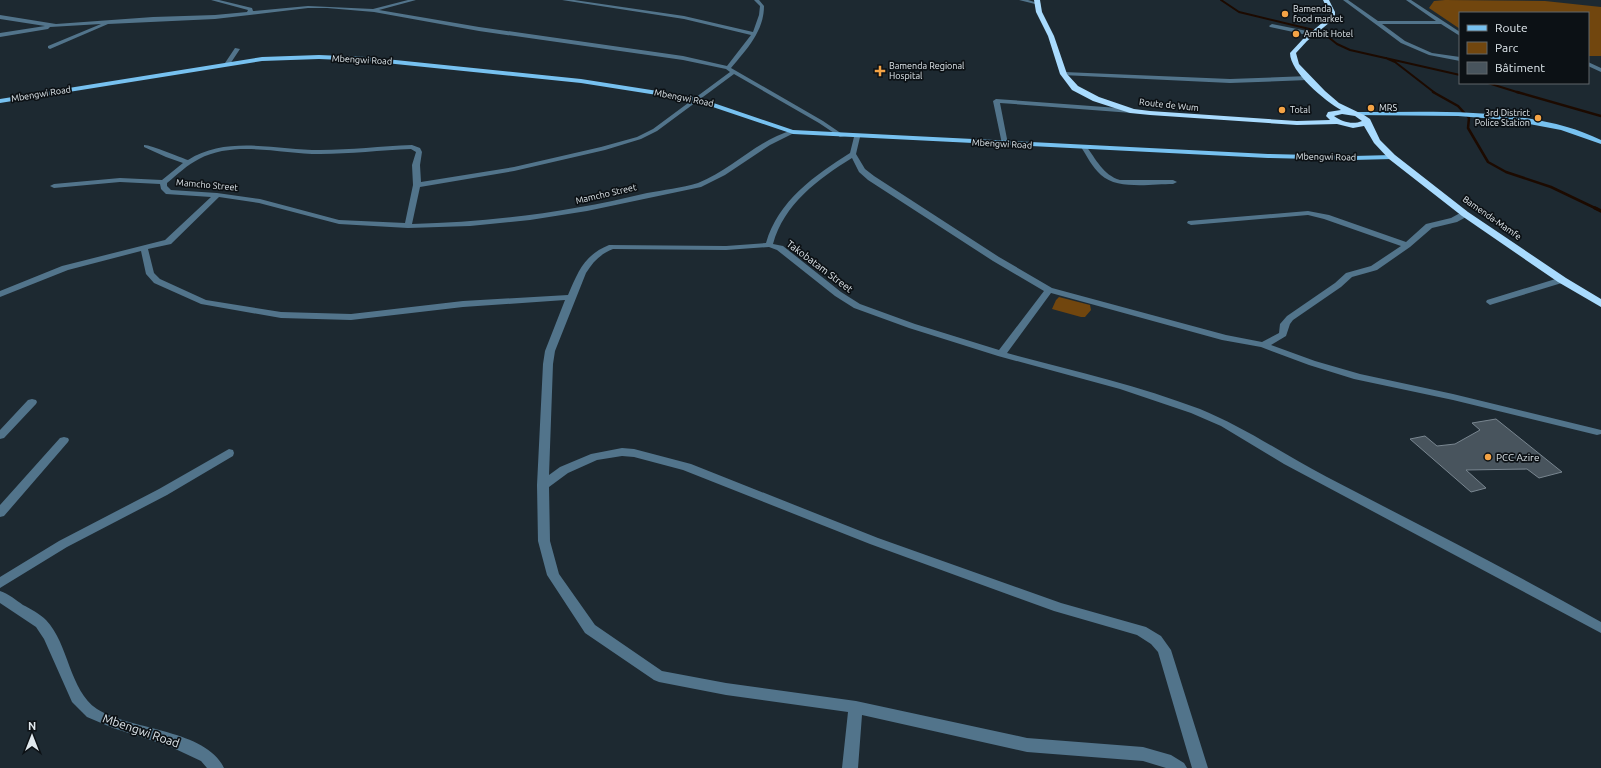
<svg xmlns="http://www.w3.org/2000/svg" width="1601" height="768" viewBox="0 0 1601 768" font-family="Ubuntu,sans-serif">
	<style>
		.green { fill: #71460e }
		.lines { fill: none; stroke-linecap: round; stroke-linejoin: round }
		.stream-far2 { stroke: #1c0a00; stroke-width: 2 }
		.stream-far1 { stroke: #1c0a00; stroke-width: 2.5 }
		.stream { stroke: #1c0a00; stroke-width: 3.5 }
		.building { fill: #48545d; stroke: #798690 }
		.minor { fill: #52748b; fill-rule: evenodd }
		.major { fill: #77c1f0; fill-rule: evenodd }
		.highway { fill: #a9dbfe; fill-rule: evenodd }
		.poi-dot { fill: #f4a345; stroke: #0c1115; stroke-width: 1.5 }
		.labels { text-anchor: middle; stroke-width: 3.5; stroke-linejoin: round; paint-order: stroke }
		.far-poi-label { font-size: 9px; fill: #e0e8ed; stroke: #0c1115; text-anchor: start }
		.far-street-label { font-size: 9px; fill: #e0e8ed; stroke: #0c1115 }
		.street-label { font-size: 10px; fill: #e0e8ed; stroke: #0c1115 }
		.poi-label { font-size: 10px; fill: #e0e8ed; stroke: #0c1115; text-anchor: start }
		.near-street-label { font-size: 12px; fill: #e0e8ed; stroke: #0c1115 }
	</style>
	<rect width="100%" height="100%" fill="#1d2931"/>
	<!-- green -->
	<path class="green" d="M1445,0L1545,1L1601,7V56H1588V13H1460V29L1429,8L1434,1Z
		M1059,297L1090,305L1091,310L1085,317H1081L1052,309L1056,300Z"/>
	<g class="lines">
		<!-- stream-far2 -->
		<path class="stream-far2" d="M1221,0L1239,12L1322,32L1337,44L1350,50L1460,75
			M1386,58L1395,62L1435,93
			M1488,83L1520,93"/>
		<!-- stream-far1 -->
		<path class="stream-far1" d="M1433,92L1458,106L1469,118L1468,128L1488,162L1506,172L1551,187L1597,209
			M1517,92L1601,116"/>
		<!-- stream -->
		<path class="stream" d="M1595,208L1601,211"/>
	</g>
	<!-- building -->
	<path class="building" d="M1496,419L1562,472L1539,478L1527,469L1466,470L1486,488L1471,492L1410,439L1425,436L1437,446L1455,444L1480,430L1472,423Z"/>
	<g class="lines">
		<!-- minor -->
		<path class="minor" d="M211,0H219L252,8L253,11L308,6L373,9L408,0H416L379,10L479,27L683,56L727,66L751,35L684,19L562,0H574L684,16L753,32L759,15L760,6L754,0H759L764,6C764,31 747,49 731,68L823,121L845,136L840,137L819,123L734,74L657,131L641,139L605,150L514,171L420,187L412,224C492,222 569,212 647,193C663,190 682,188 698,183C732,170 757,140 793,130L796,132L770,145L725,175L701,187L587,211L530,220L470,226L408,228L339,224L259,203L219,197L171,244L148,249L154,273L160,279L206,300L281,312L351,314L463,301L568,295C578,272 584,255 609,245L726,246L766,243C778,201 815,175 850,153L854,137L857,135L860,137L856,154L865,169L874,176L999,257L1052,288L1226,335L1262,342L1279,333L1280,324L1287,316L1335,283L1346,273L1371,266L1401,246L1324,219L1308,215L1191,225L1187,223L1188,221L1308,211L1329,215L1406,242L1426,224L1451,218L1462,212H1468V216L1457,222L1432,228L1410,247L1377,270L1352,277L1341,287L1293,320L1290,324L1286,336L1271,345L1315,361L1360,374L1453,394L1597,429L1601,430V434L1597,435L1453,400L1354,379L1309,365L1261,347L1222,340L1051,293L1007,353C1071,370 1137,385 1200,409C1244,427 1285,455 1327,477C1419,525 1511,571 1601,622V633L1284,464L1221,426L1191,413L1120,389L998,356L909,328L854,308L835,296L777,250L769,247L726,250L613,249C600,254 593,262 586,273L555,351L553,364L549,475L560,467L591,454L622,448L634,449L691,464L878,538L1061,603L1146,627L1161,636L1171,650L1208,768H1192L1158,652L1151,644L1137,635L1054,611L870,544L683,470L634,457L622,456L597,460L568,473L549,487L550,541L559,574L595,625L662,671L726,683L856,701L1027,738L1143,747L1171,755L1184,763L1187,768H1166L1143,761L1027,752L862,715L858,768H842L848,712L726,695L659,682L654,680L585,633L547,575L538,541L537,485L543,364L545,351L565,300L463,307L351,320L281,318L201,304L154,283L146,274L141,251L68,270L0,297V291L62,266L165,240L211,197L166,194L161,189L160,184L120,182L54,188L50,186L54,184L120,178L162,180L183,163L166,157L144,147V145C149,144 179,157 188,160C227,135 277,150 320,150C351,150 381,146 412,145L420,148L422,152L420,165L421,182L514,167L601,147L637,137L653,129L730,72L726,69L683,60L479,31L374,12L327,8H308L215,19L108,24L50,49L48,48V46L101,24L50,27L48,29L0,37V33L45,26L0,19V15L56,24L153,17L215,15L247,12L248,10ZM411,149L416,152L412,165L413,185L405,223L339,220L260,199L217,193L171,190L167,186V183C178,174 187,165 199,159C235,140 281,154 320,154C350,154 381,150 411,149ZM852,158L859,172L868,180L993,261L1044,291L999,350L915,324L860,304L841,292L783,246L773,244C784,204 818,179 852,158Z
			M1019,0H1028L1041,4L1039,5Z
			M1343,0H1348L1378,21H1436L1406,0H1411L1460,32V36L1441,24H1382L1405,41L1432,53L1460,57V61L1429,55L1401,43Z
			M1272,24L1312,32L1315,34L1312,36L1270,27L1269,26Z
			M235,48L240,49L230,64H226L225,63Z
			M1588,62L1601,68V72L1588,66Z
			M1064,72L1230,79L1308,76L1311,78L1308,80L1230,83L1062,75L1061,74Z
			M996,99L1132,109L1135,111L1132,113L1000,103L1008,144L1005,146L1002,144L993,101Z
			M1082,146H1086C1096,159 1103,175 1120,180H1173L1177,182L1173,184C1152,184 1117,190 1101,175C1092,167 1087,156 1081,147Z
			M1562,277L1565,278L1566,280L1565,282L1493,304L1490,305L1486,302L1487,300Z
			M32,399L36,400L37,402L36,404L4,438L0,439V430L28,400Z
			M64,437L68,438L69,440L68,442L4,516L0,517V505L60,438Z
			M229,449L233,450L234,453L233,456L167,495L67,547L0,588V577L59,541L159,489Z
			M0,591C9,594 16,600 23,605C31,609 40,614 46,620C69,644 69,690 97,709C129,730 206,729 224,768H207L201,761L169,746L113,728L87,717L72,702L44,639L36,627L0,603Z"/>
		<!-- major -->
		<path class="major" d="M319,55L366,57L581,79L696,97L793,130L1268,154L1353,156L1392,155L1395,157L1392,159L1353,160L1268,158L793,134L695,101L581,83L366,61L319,59L262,61L0,103V99L262,57Z
			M1357,112C1427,112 1499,108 1567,127C1578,130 1590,135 1601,140V144L1561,130L1508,120L1458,116L1355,115V113Z"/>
		<!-- highway -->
		<path class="highway" d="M1034,0H1040L1042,12L1054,36L1067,74L1078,86L1099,97L1134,109L1150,111L1297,121L1330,120L1326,116L1328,112L1341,110C1325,101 1290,72 1290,53L1303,39L1329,17V12L1323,0H1329L1335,12V18L1307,41L1296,53L1299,64L1325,91L1339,103L1364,115L1370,119L1380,140L1395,155L1468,212L1566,278L1601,299V307L1558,282L1462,216L1389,159L1374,143L1364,126L1353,128L1337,124L1297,125L1150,115L1130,113L1093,101L1072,90L1060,74L1048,36L1036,12ZM1342,114L1355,116L1362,121C1353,125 1342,122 1334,116Z"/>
	</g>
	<!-- markers -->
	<g class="poi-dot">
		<circle cx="1285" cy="14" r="4"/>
		<circle cx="1296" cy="34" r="4"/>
		<path d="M878 65h4v4h4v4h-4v4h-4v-4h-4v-4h4z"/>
		<circle cx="1371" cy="108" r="4"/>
		<circle cx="1282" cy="110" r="4"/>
		<circle cx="1538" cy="118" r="4"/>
		<circle cx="1488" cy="457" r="4"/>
	</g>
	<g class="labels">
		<!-- far-poi labels -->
		<g class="far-poi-label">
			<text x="1293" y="12">Bamenda<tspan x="1293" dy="10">food market</tspan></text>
			<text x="1304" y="37">Ambit Hotel</text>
			<text x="889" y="69">Bamenda Regional<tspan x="889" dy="10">Hospital</tspan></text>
			<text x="1379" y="111">MRS</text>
			<text x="1290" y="113">Total</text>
			<text x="1530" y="116" text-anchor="end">3rd District<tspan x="1530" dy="10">Police Station</tspan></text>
		</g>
		<!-- far-street labels -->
		<g class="far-street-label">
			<text transform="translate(362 60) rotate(3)" y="3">Mbengwi Road</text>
			<text transform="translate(41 94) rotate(-9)" y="3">Mbengwi Road</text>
			<text transform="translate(684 98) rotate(11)" y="3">Mbengwi Road</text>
			<text transform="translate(1169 105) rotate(6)" y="3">Route de Wum</text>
			<text transform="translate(1002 144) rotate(3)" y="3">Mbengwi Road</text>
			<text transform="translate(1326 157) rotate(1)" y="3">Mbengwi Road</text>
			<text transform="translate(207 185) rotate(5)" y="3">Mamcho Street</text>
			<text transform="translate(606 194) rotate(-13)" y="3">Mamcho Street</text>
			<text transform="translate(1492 218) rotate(35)" y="3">Bamenda-Mamfe</text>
		</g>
		<!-- street labels -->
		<g class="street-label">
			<text transform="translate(820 266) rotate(37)" y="4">Takobatam Street</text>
		</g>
		<!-- poi labels -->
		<g class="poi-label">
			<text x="1496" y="461">PCC Azire</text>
		</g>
		<!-- near-street labels -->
		<g class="near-street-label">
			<text transform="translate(141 731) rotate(19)" y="4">Mbengwi Road</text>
		</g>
	</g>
	<!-- legend -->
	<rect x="1459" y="12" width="130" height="72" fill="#0c1115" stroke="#61676b"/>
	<rect x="1467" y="25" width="20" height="6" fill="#77c1f0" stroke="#61676b"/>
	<text x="1495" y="32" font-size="12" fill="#e0e8ed">Route</text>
	<rect x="1467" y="42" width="20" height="12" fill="#71460e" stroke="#61676b"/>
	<text x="1495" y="52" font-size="12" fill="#e0e8ed">Parc</text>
	<rect x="1467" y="62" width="20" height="12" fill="#48545d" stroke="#61676b"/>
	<text x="1495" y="72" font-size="12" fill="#e0e8ed">Bâtiment</text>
	<!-- north arrow -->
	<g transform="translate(32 736)" stroke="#0c1115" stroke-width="3" paint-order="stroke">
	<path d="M0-3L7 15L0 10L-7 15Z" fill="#e0e8ed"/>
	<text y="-6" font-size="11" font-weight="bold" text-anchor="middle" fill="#e0e8ed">N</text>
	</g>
</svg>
